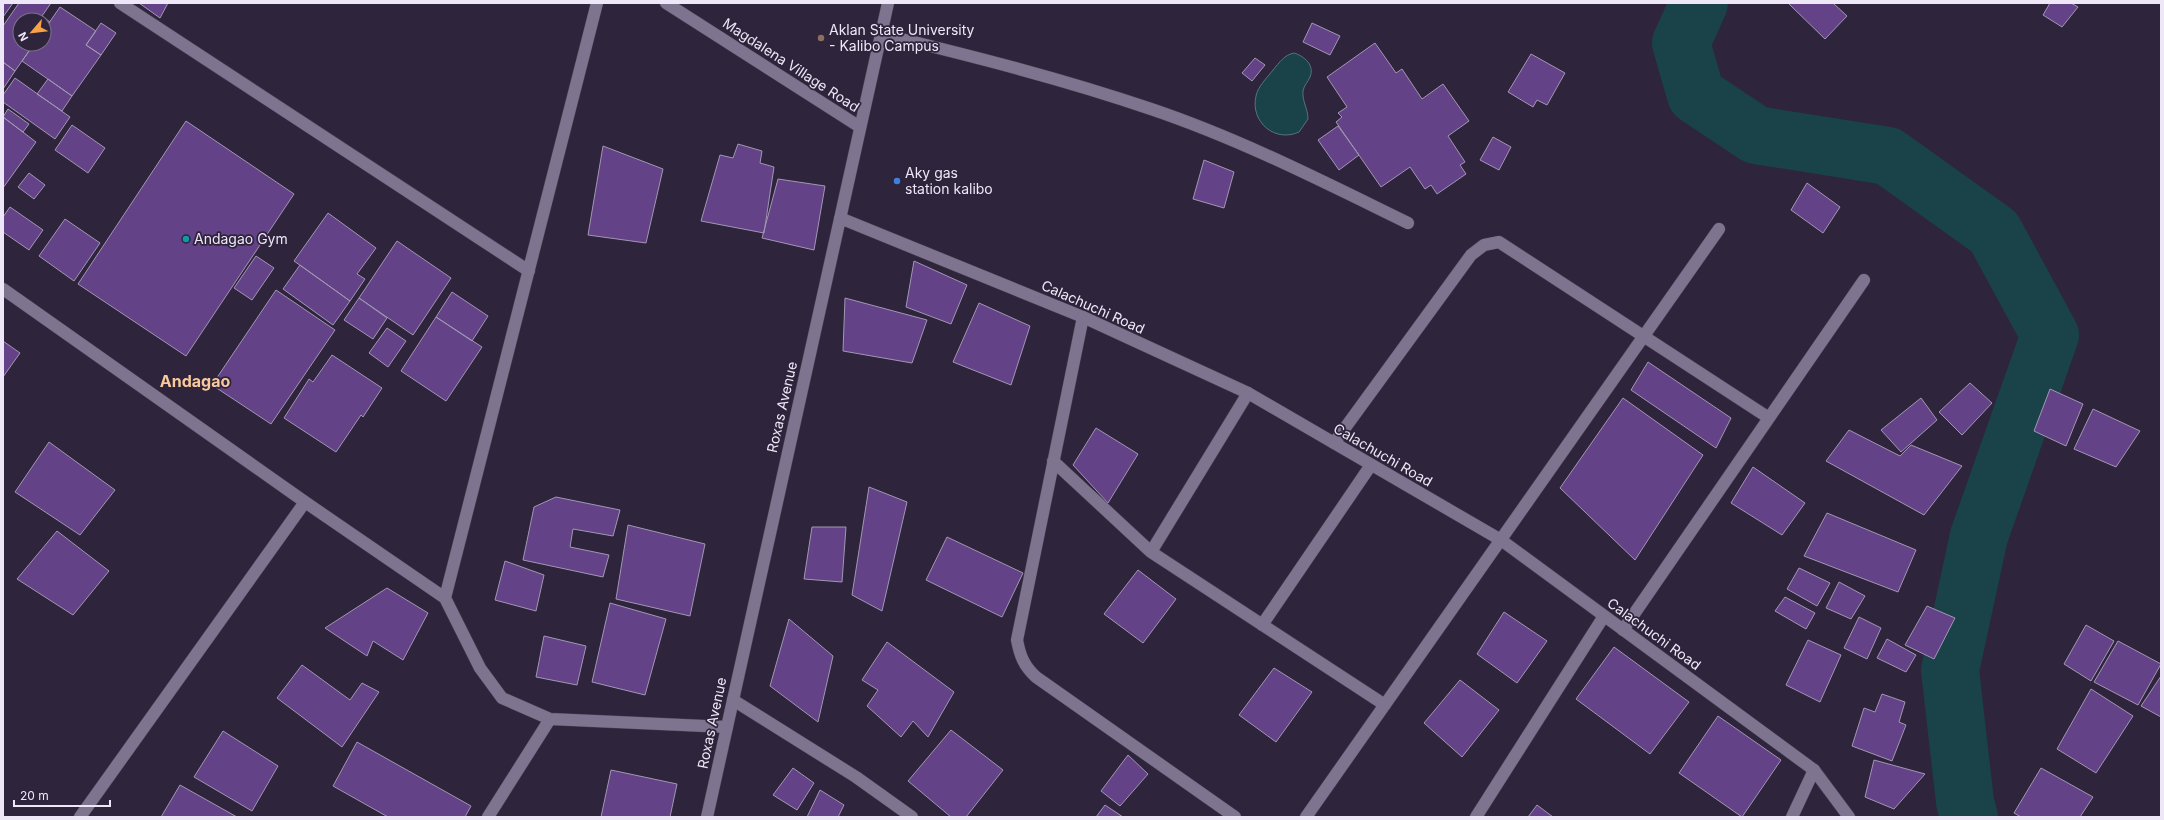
<svg xmlns="http://www.w3.org/2000/svg" width="2164" height="820" viewBox="0 0 2164 820" font-family="Inter,sans-serif">
	<style>
		.water { fill: #194249; stroke: #59747d }
		.lines { fill: none; stroke-linecap: round; stroke-linejoin: round }
		.river { stroke: #194249; stroke-width: 58 }
		.building { fill: #634288; stroke: #a297b3 }
		.street-casing { stroke: #4a4154; stroke-width: 13 }
		.secondary-casing { stroke: #4a4154; stroke-width: 13 }
		.street { stroke: #7f7490; stroke-width: 12 }
		.secondary { stroke: #7f7490; stroke-width: 12 }
		.education-dot { fill: #8d6e63; stroke: #2e243b; stroke-width: 1.5 }
		.shop-dot { fill: #3f7fe0; stroke: #2e243b; stroke-width: 1.5 }
		.culture-dot { fill: #0f9aa8; stroke: #2e243b; stroke-width: 1.5 }
		.labels { text-anchor: middle; stroke-width: 3.5; stroke-linejoin: round; paint-order: stroke }
		.poi-label { font-size: 14px; fill: #ede7f7; stroke: #2e243b; text-anchor: start }
		.street-label { font-size: 14px; fill: #ede7f7; stroke: #2e243b }
		.quarter-label { font-size: 16px; font-weight: bold; fill: #f9c99c; stroke: #2e243b }
	</style>
	<rect width="100%" height="100%" fill="#2e243b"/>
	<!-- water -->
	<path class="water" d="M1294,53C1304,56 1315,65 1310,77C1308,82 1304,85 1303,91C1302,101 1308,109 1308,119L1299,132C1275,143 1250,122 1256,96C1258,86 1267,78 1273,70C1280,62 1284,55 1294,53Z"/>
	<g class="lines">
		<!-- river -->
		<path class="river" d="M1699,3L1681,43L1696,95L1756,135L1888,156L1994,232L2050,335L1979,536L1950,670L1965,802L1969,817"/>
	</g>
	<!-- building -->
	<path class="building" d="M3,3H13L3,17Z
		M19,3H51L42,16L50,22L44,30V20H20V44H34L15,71L3,62V26Z
		M139,3H168L160,18Z
		M1790,3H1833L1847,16L1825,39L1789,4Z
		M2050,3H2071L2078,7L2062,27L2043,15Z
		M60,7L96,31L86,45L101,55L72,96L22,61L34,44H44V30Z
		M101,23L116,33L101,55L86,45Z
		M1312,23L1340,36L1330,55L1303,42Z
		M1375,43L1396,73L1402,69L1422,99L1443,84L1469,121L1448,136L1465,162L1460,165L1466,174L1437,194L1431,185L1425,189L1410,167L1381,187L1336,122L1342,117L1338,113L1347,107L1327,77Z
		M1531,54L1565,73L1547,105L1537,100L1533,107L1508,92Z
		M1255,58L1265,65L1252,81L1242,73Z
		M3,62L15,71L3,89Z
		M15,78L70,117L55,139L3,102V95Z
		M48,79L72,96L62,111L37,94Z
		M8,109L29,124L23,132L3,117Z
		M3,117L36,142L3,188Z
		M186,121L294,194L186,356L78,284Z
		M72,125L105,148L88,173L55,150Z
		M1338,126L1359,155L1339,170L1318,140Z
		M1493,137L1511,147L1499,170L1480,160Z
		M738,144L762,151L760,163L774,167L764,233L701,221L720,155L733,158Z
		M603,146L663,169L646,243L588,235Z
		M1204,160L1234,172L1224,208L1193,199Z
		M29,173L45,185L34,199L18,187Z
		M778,179L825,186L814,250L762,238Z
		M1807,183L1840,207L1823,233L1791,210Z
		M10,207L43,230L29,250L3,232V217Z
		M328,213L376,248L357,274L365,279L350,301L294,261Z
		M65,219L100,243L74,281L39,256Z
		M397,241L451,278L413,335L359,298Z
		M256,256L274,268L252,300L234,288Z
		M914,261L967,285L951,324L906,307Z
		M300,265L350,301L333,325L283,289Z
		M276,290L335,330L271,424L212,385Z
		M452,292L488,316L472,341L436,317Z
		M359,298L387,318L373,339L344,320Z
		M845,298L927,320L912,363L843,351Z
		M979,303L1030,326L1011,385L953,362Z
		M436,317L482,347L446,401L401,371Z
		M387,328L406,341L388,367L369,353Z
		M3,341L20,353L3,377Z
		M332,355L382,388L363,417L361,415L336,452L284,418L309,379L313,382Z
		M1648,362L1731,418L1716,448L1631,390Z
		M1970,383L1992,403L1962,435L1939,412Z
		M2050,389L2083,404L2066,446L2034,431Z
		M1623,398L1703,455L1635,560L1560,488Z
		M1921,398L1937,420L1901,452L1881,430Z
		M2093,409L2140,431L2116,467L2074,449Z
		M1096,428L1138,454L1108,503L1073,465Z
		M1849,430L1900,456L1911,445L1962,466L1924,515L1826,461Z
		M49,442L115,490L80,535L15,492Z
		M1753,467L1805,503L1782,535L1731,503Z
		M869,487L907,502L882,611L852,595Z
		M556,497L620,510L613,536L573,529L570,547L609,555L603,577L523,560L534,507Z
		M1827,513L1916,550L1898,592L1804,556Z
		M628,525L705,544L690,616L616,599Z
		M812,527H846L842,582L804,579Z
		M57,531L109,571L73,615L17,579Z
		M947,537L1023,573L1002,617L926,580Z
		M505,561L544,575L536,611L495,600Z
		M1799,568L1830,583L1817,606L1787,589Z
		M1138,570L1176,599L1143,643L1104,614Z
		M1839,582L1865,596L1851,619L1826,608Z
		M387,588L428,613L403,660L373,641L367,656L325,628Z
		M1785,597L1815,613L1806,629L1775,611Z
		M610,603L666,619L645,695L592,682Z
		M1927,606L1955,618L1934,659L1905,645Z
		M1504,612L1547,641L1517,683L1477,654Z
		M1859,617L1881,628L1867,659L1844,648Z
		M789,619L833,656L818,722L770,686Z
		M2086,625L2114,641L2091,681L2064,664Z
		M544,636L586,646L577,685L536,677Z
		M1887,639L1916,655L1906,672L1877,658Z
		M1808,640L1841,655L1820,702L1786,685Z
		M2118,641L2161,664L2138,705L2094,682Z
		M887,642L954,692L928,737L913,721L901,737L867,706L878,690L862,680Z
		M1614,647L1689,702L1650,754L1576,699Z
		M302,665L350,700L362,683L379,692L342,747L277,698Z
		M1274,668L1312,692L1276,742L1239,715Z
		M2161,676V717L2141,706Z
		M1460,680L1499,710L1462,757L1424,723Z
		M2091,689L2133,716L2096,773L2057,749Z
		M1882,694L1905,702L1899,722L1906,725L1892,761L1852,746L1864,708L1875,712Z
		M1718,716L1781,760L1742,817L1679,773Z
		M951,730L1003,770L966,817H951L908,781Z
		M223,731L278,766L252,811L194,777Z
		M357,742L471,806L465,817H388L333,786Z
		M1128,755L1148,774L1120,806L1101,791Z
		M1874,760L1925,774L1894,809L1865,797Z
		M793,768L814,783L797,810L773,795Z
		M2041,768L2093,797L2080,817H2021L2014,813Z
		M611,770L677,784L670,817H601Z
		M180,785L237,817H161Z
		M820,790L844,805L838,817H807Z
		M1105,805L1123,817H1096Z
		M1537,805L1553,817H1528Z"/>
	<g class="lines">
		<!-- street casing -->
		<g class="street-casing">
			<path id="street" d="M120,3L529,271
				M881,34C972,56 1063,79 1151,109C1240,139 1324,182 1408,223
				M3,289L305,502L445,598
				M1083,317L1017,640C1020,656 1024,666 1036,677L1235,817
				M1334,443L1471,255L1484,245L1499,242L1769,418
				M1053,461L1151,552L1385,705
				M1151,552L1248,393
				M1262,625L1371,465
				M1623,630L1864,280
				M733,700L856,777L912,817
				M550,719L727,727
				M80,817L305,502
				M488,817L550,719L502,698L480,668L445,598L597,3
				M1306,817L1719,229
				M1476,817L1604,616
				M1792,817L1814,770"/>
		</g>
		<!-- secondary casing -->
		<g class="secondary-casing">
			<path id="secondary" d="M666,3L860,127
				M840,218L1083,317L1248,393L1501,540L1814,770L1849,817
				M707,817L888,3"/>
		</g>
		<!-- street -->
		<use href="#street" class="street"/>
		<!-- secondary -->
		<use href="#secondary" class="secondary"/>
	</g>
	<!-- markers -->
	<circle class="education-dot" cx="821" cy="38" r="4"/>
	<circle class="shop-dot" cx="897" cy="181" r="4"/>
	<circle class="culture-dot" cx="186" cy="239" r="4"/>
	<g class="labels">
		<!-- poi labels -->
		<g class="poi-label">
			<text x="829" y="35">Aklan State University<tspan x="829" dy="16">- Kalibo Campus</tspan></text>
			<text x="905" y="178">Aky gas<tspan x="905" dy="16">station kalibo</tspan></text>
			<text x="194" y="244">Andagao Gym</text>
		</g>
		<!-- street labels -->
		<g class="street-label">
			<text transform="translate(791 65) rotate(33)" y="5">Magdalena Village Road</text>
			<text transform="translate(1093 307) rotate(24)" y="5">Calachuchi Road</text>
			<text transform="translate(782 407) rotate(-77)" y="5">Roxas Avenue</text>
			<text transform="translate(1383 455) rotate(30)" y="5">Calachuchi Road</text>
			<text transform="translate(1654 634) rotate(36)" y="5">Calachuchi Road</text>
			<text transform="translate(712 723) rotate(-78)" y="5">Roxas Avenue</text>
		</g>
		<!-- quarter labels -->
		<g class="quarter-label">
			<text x="195" y="387">Andagao</text>
		</g>
	</g>
	<!-- border -->
	<rect width="2164" height="820" fill="none" stroke="#ede7f7" stroke-width="8"/>
	<!-- north arrow -->
	<g transform="translate(32 32) rotate(242)"><circle r="19" fill="#2e243b" stroke="#7a7286"/>
	<path d="M0-3L7 15L0 10L-7 15Z" fill="#f7a248"/>
	<text y="-6" font-size="11" font-weight="bold" text-anchor="middle" fill="#ede7f7">N</text>
	</g>
	<!-- scale -->
	<path d="M14 800v6h96v-6" fill="none" stroke="#ede7f7" stroke-width="2"/>
	<text x="20" y="800" font-size="12" fill="#ede7f7" stroke="#2e243b" stroke-width="3" paint-order="stroke">20 m</text>
</svg>
